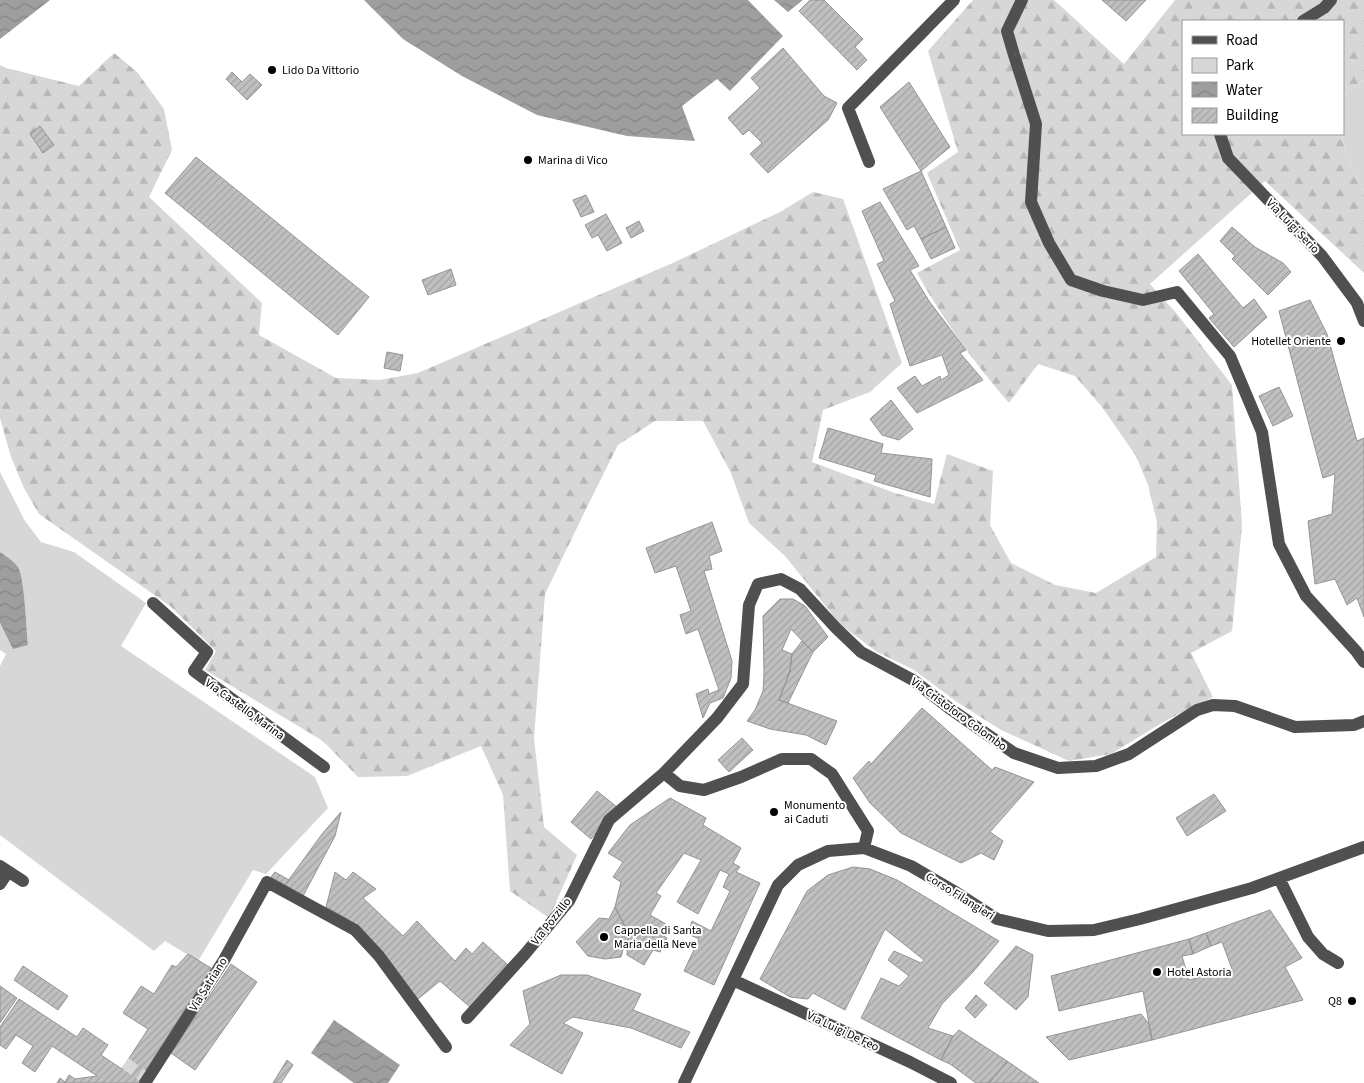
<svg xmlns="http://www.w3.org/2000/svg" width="1364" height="1083" viewBox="0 0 1364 1083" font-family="'Source Sans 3',sans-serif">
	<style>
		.green { fill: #d7d7d7 }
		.forest { fill: url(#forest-firs) }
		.water { fill: url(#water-waves) }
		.building { fill: url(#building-hatch); stroke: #949494 }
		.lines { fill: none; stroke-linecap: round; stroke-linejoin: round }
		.minor-tunnel { stroke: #d9d9d9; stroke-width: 12; stroke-dasharray: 12 6; stroke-linecap: butt }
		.minor { stroke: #505050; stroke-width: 12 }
		.poi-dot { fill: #000; stroke: #fff; stroke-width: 2 }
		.labels { text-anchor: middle; stroke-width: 4; stroke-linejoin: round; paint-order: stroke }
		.poi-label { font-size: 12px; fill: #000; stroke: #fff; text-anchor: start }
		.street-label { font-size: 12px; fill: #000; stroke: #fff }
	</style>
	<defs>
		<pattern id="forest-firs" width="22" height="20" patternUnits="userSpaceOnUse" patternTransform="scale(1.25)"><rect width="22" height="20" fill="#d7d7d7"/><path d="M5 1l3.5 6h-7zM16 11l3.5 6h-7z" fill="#b7b7b7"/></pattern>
		<pattern id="water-waves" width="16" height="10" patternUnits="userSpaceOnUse" patternTransform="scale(1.25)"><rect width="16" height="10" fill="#9e9e9e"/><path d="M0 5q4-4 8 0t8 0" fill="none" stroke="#868686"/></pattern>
		<pattern id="building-hatch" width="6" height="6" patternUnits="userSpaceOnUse" patternTransform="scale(1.25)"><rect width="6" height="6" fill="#c0c0c0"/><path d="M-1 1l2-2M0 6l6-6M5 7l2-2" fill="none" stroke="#a3a3a3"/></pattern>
	</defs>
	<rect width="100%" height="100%" fill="#fff"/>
	<!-- green -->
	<path class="green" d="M1364,80V191L1345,153L1342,134L1343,96Z
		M0,472L25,521L41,542L74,552L146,603L121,646L315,777L328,808L266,874L253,870L198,961L165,941L154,951L0,835V666L6,654L0,650V623L3,630L28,644C26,627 25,581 18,567C14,561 6,556 0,552Z"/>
	<!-- forest -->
	<path class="forest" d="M973,0H1054L1124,64L1175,0H1364V80L1343,96V21H1183V134H1342L1345,153L1364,191V273L1265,181L1150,284L1177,314L1232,385L1242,526L1232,631L1191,653L1213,697L1165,721L1111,754L1069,761L1001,730L957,702L914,670L877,652L841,625L785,556L749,523L731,473L703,421H655L618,445L588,505L545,594L534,738L544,827L577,855L549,918L510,891L503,795L481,746L407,776L358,777L323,741L205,670L216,651L170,606L39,514L24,488L11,457L0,418V65L6,68L79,86L114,53L137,72L164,109L172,150L149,197L262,303L259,335L336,378L380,380L418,373L675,262L780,212L813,192L843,199L902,363L870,392L823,410L812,462L895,493L934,504L947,454L993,471L990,525L1011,563L1055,585L1096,593L1156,557L1157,522L1148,485L1136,456L1102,407L1075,376L1038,364L1009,403C974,363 943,319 917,273L960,250L927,173L958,152L928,51Z"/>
	<!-- water -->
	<path class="water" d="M0,0H50L0,39Z
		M364,0H748L783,36L730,91L717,79L682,106L695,141L627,136L537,115L462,76L403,39Z
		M774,0H803L788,12Z
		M0,552C6,556 14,561 18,567C25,580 26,627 28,645L13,649L0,623Z
		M334,1020L400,1065L388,1083H354L311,1053Z"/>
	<!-- building -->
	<path class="building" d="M810,0H824L863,39L855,47L867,60L857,70L799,11Z
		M1102,0H1146L1126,21Z
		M783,48L824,96L837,103L828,120L768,173L750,154L762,143L749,130L743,135L728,118L760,88L751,78Z
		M232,72L242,82L250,74L262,85L247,100L226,79Z
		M909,82L950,147L921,171L880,107Z
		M40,126L54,145L43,153L30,134Z
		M196,157L369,297L338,335L165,193Z
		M921,171L946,227L921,239L914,226L907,230L883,189Z
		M586,195L594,212L581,217L573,200Z
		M880,202L919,266L910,270L929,301L966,350L960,353L983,380L917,413L897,388L915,376L922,386L940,376L941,380L949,375L942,355L910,366L890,304L895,301L877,264L884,261L862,211Z
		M606,214L622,243L607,251L598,235L592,238L585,225Z
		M639,221L644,231L631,238L626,228Z
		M946,227L955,248L931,259L921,239Z
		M1232,227L1255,247L1283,263L1291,272L1268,295L1232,259L1235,256L1220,241Z
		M1198,254L1243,308L1254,299L1267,317L1234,347L1209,318L1214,314L1179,271Z
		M451,269L456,285L428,295L422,280Z
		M1310,300L1327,334L1357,441L1364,438V617L1357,598L1347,605L1335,579L1315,584L1308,521L1332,514L1335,474L1323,478L1279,311Z
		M387,352L403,355L400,371L384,368Z
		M1279,387L1293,416L1273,426L1259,396Z
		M891,400L913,429L899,440L882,435L870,419Z
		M828,428L883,444L881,453L932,459L930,497L874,481L876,475L819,458Z
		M712,522L722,551L709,556L712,569L704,571L732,661L731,678L723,698L710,703L703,718L696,694L708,689L709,694L719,690L698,629L686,634L680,615L691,611L676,566L655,573L646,548Z
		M780,599H793L805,606L828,637L813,652L791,629L782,650L792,654L790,671L779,700L837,721L826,745L806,735L770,729L747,721L755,710L763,691L764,674L763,616Z
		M802,641L813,652L788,703L779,700L790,671L792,654Z
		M922,708L992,770L995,767L1034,782L990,832L1003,841L994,860L981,853L961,863L901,833L870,803L853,778L869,761L871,764Z
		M742,738L753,750L729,772L718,760Z
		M597,791L617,807L591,839L571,822Z
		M1214,794L1226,811L1187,836L1176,818Z
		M670,798L706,818L703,825L741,848L733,863L740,867L736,872L760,883L714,985L684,971L699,939L688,934L692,921L711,931L730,891L723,887L729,874L720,870L698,914L677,902L701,860L684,853L656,893L661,896L650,915L666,924L660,934L667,938L660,952L653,950L644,965L627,955L628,932L615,907L621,882L613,877L623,862L608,853L630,825Z
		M341,812L335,836L303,896L285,885L322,834Z
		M853,867L870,869L897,880L999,941L973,972L942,1004L928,1028L953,1036L941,1060L861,1018L881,978L899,986L909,976L888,960L894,951L921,963L924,960L885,929L845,1010L813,993L808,999L790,997L760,979L807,891L828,875Z
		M275,872L289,880L285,885L271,877Z
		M335,872L346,880L353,872L376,889L363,898L403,936L417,921L455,961L466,948L472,954L483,942L509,966L471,1008L440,981L418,999L379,947L349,920L326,907Z
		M615,907L628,932L621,957L605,959L588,956L576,942L599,918L609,919Z
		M1270,910L1302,958L1285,967L1303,1000L1152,1040L1143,991L1059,1011L1051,976L1189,939L1193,954L1182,956L1189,980L1232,969L1222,942L1211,946L1206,933Z
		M1206,933L1211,946L1193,954L1189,939Z
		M1016,946L1033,955L1028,997L1016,1010L984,983Z
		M188,954L211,968L138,1083H57L60,1078L65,1082L69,1075L75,1079L97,1076L52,1046L35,1072L22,1063L33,1046L16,1035L6,1049L0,1045V1027L19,999L77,1037L83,1028L108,1045L101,1055L122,1069L148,1029L123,1013L141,986L154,994L172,965L176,967Z
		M231,964L257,982L195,1070L171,1053Z
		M23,966L68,996L58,1010L14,980Z
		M561,975H587L641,994L633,1010L690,1032L681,1048L631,1028L573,1017L563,1023L583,1033L562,1074L510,1045L530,1024L523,991Z
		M0,986L17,998L0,1023Z
		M976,995L987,1005L975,1018L965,1008Z
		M1141,1014L1149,1024L1152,1040L1069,1060L1046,1037Z
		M959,1030L1007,1061L989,1083H976L950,1064L941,1060L953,1036Z
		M287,1060L293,1065L281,1083H273Z
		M1007,1061L1039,1083H989Z"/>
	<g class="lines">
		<!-- minor-tunnel -->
		<path class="minor-tunnel" d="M125,1063L143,1076"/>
		<!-- minor -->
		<path class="minor" d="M1022,0L1007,31L1014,55L1036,124L1031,202L1049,243L1071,280L1103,291L1143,300L1177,292L1230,356L1262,432L1279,544L1306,596L1356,651L1364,662
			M1303,21L1324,8L1331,0
			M1220,134L1228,158L1322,256L1357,303L1364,321
			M869,162L848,108L954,0
			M153,603L207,652L194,671L324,767
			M864,848L868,831L832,774L811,759H782L741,777L704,790L680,786L664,773L717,718L743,684L749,605L758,584L781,579L800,589L836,628L861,652L913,680L949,708L1014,753L1058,768L1096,766L1129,754L1197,710L1213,705L1235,706L1295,727L1354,725L1364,721
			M0,866L23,881
			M1279,878L1308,937L1323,954L1338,963
			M0,884L8,872
			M733,980L910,1062L951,1083
			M467,1018L525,954L569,901L609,820L664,773
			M145,1083L224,960L267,882L355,930L379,956L446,1047
			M684,1083L778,885L798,865L828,851L864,848L911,866L957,893L997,919L1048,931L1094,930L1140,919L1252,888L1364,847"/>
	</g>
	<!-- markers -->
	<g class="poi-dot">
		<circle cx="272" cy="70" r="5"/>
		<circle cx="528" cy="160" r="5"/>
		<circle cx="1341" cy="341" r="5"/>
		<circle cx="774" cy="812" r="5"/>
		<circle cx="604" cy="937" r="5"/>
		<circle cx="1157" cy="972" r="5"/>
		<circle cx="1352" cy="1001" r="5"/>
	</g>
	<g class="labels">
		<!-- poi labels -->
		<g class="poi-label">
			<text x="282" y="74">Lido Da Vittorio</text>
			<text x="538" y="164">Marina di Vico</text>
			<text x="1331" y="345" text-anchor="end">Hotellet Oriente</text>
			<text x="784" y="809">Monumento<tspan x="784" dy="14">ai Caduti</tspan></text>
			<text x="614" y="934">Cappella di Santa<tspan x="614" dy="14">Maria della Neve</tspan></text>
			<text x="1167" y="976">Hotel Astoria</text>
			<text x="1342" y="1005" text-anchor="end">Q8</text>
		</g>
		<!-- street labels -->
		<g class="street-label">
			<text transform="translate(1293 226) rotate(46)" y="4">Via Luigi Serio</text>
			<text transform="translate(245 709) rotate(36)" y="4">Via Castello Marina</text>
			<text transform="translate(959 714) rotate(36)" y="4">Via Cristoforo Colombo</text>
			<text transform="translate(960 896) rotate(32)" y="4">Corso Filangieri</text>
			<text transform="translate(551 921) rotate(-52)" y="4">Via Pozzillo</text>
			<text transform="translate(208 984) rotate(-58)" y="4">Via Satriano</text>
			<text transform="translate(843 1031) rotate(25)" y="4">Via Luigi De Feo</text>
		</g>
	</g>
	<!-- legend -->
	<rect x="1182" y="20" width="162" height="115" fill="#ffffff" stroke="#999999"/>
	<rect x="1192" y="36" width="25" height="8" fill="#505050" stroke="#999999"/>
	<text x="1226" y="45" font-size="15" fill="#000000">Road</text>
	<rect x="1192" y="58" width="25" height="15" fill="#d7d7d7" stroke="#999999"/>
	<text x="1226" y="70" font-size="15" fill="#000000">Park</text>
	<rect x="1192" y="82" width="25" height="15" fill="url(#water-waves)" stroke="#999999"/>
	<text x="1226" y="95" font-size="15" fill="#000000">Water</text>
	<rect x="1192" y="108" width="25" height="15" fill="url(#building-hatch)" stroke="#999999"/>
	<text x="1226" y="120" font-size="15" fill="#000000">Building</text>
</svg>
